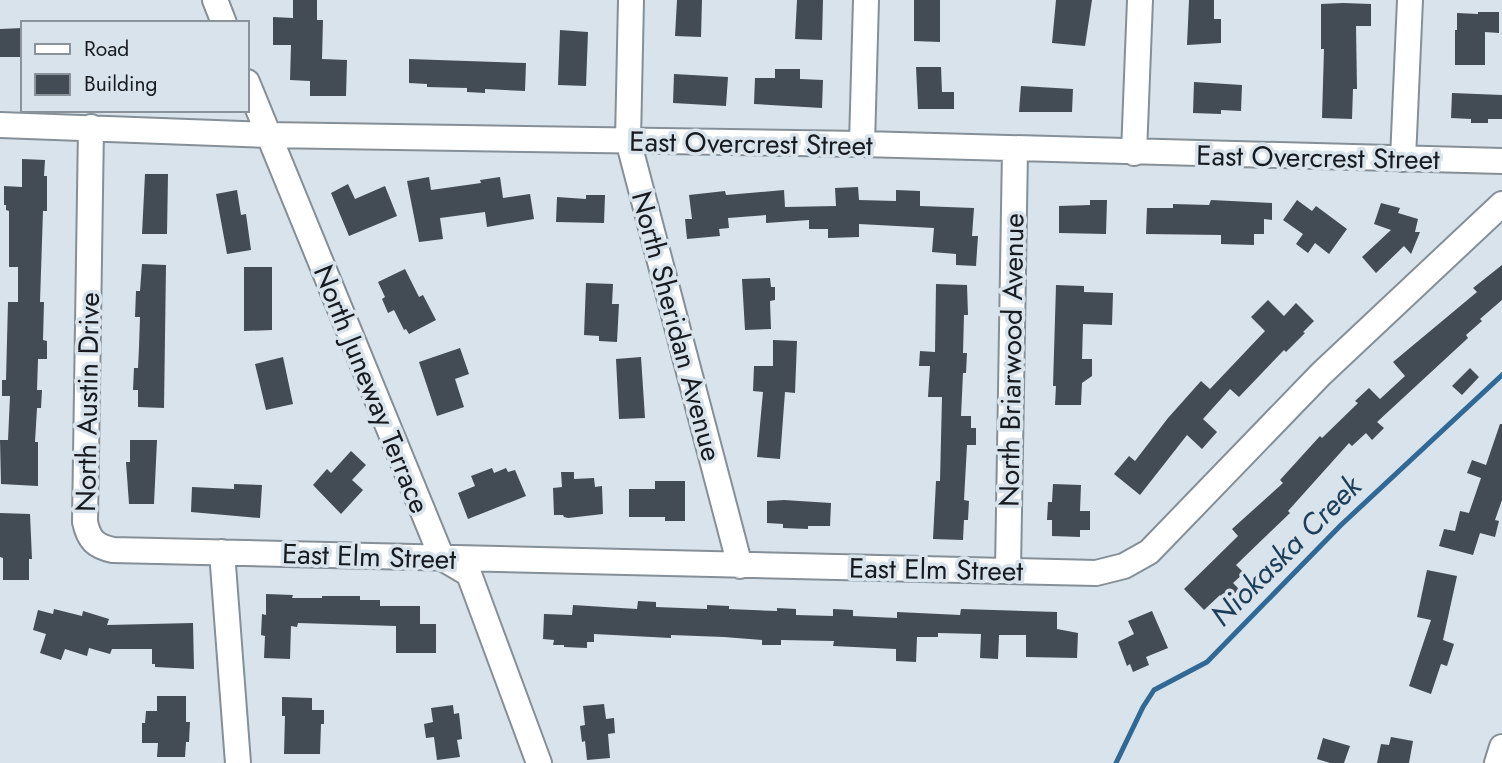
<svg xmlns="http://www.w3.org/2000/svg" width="1502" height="763" viewBox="0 0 1502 763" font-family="Jost,sans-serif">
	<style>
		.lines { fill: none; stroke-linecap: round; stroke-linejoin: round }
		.stream { stroke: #306995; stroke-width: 5 }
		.building { fill: #434c54 }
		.minor-casing { stroke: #848f97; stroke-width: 28 }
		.minor { stroke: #fff; stroke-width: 24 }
		.labels { text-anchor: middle; stroke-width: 7; stroke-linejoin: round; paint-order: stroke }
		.street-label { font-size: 28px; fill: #171b1f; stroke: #d8e3ec }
		.water-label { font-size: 30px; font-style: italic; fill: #1d3e58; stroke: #d8e3ec }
	</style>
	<rect width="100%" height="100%" fill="#d8e3ec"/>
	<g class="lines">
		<!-- stream -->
		<path class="stream" d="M1116,763L1143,707L1154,690L1207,662L1341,525L1502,375"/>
	</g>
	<!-- building -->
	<path class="building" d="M293,0H317V20H323L322,59L347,60L346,96H310V81L290,80L291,45H273V17L293,18Z
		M677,0H702L701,37L675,36Z
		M797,0H823L822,40L795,39Z
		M914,0H940V42L914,41Z
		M1056,0H1092L1085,46L1052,43Z
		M1189,0H1214V19H1221V43L1187,45Z
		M1343,3L1371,4V26H1356L1357,89H1353L1352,119L1322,118L1324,49H1321V4Z
		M1478,12H1499V33L1485,32V65H1455V30H1457V13L1478,14Z
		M23,28V57H0V29Z
		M560,30L588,32L586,86L558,85Z
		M409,59L526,63L525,91L485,89V93L467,92V88L427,87V84L409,83Z
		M916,67H941L942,92H954V109H918Z
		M775,69H800V79L823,80L822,108L754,104L755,78H775Z
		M674,74L728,77L726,106L673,103Z
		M1194,82L1242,85L1241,111L1221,110V114L1193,113Z
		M1021,86L1073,89L1072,112H1019Z
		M1452,93L1502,95V119H1488V123H1471V119L1451,118Z
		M22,159L45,160L44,176H47V211H43L40,302H44L43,340L47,341V359H38L37,390H42L41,408H37L35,442H38V486L1,484L0,440H8L10,396H2V380H6L8,302H18V267H9V211L6,210V205H4V186L22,187Z
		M145,174H168L167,234H142Z
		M429,177L431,190L481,183L480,180L500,177L503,198L530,194L534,219L487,227L485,212L440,218L443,239L419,242L407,181Z
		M348,184L355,199L385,186L397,216L349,236L331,193Z
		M858,187L859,200L896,201V190L920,191V206L974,208L972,236H978L976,266L956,265V254L932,252L934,228L859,224V237L828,238V229H809V220L766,223V215L728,218L729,228L719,229L720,236L687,239L685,219H692L689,195L725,191L726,195L784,190L785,207L836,206L835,188Z
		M237,190L241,215L246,214L251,250L227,254L216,194Z
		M586,195H605L604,223L556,222L557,197L586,199Z
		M1090,200H1107L1106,234L1059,233V206L1090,205Z
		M1211,200L1272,203V220L1264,219V234H1254V245L1221,244V235L1146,234L1147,208H1173V204L1209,205Z
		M1297,200L1312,211L1316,206L1347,229L1329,254L1315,243L1308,253L1296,244L1303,234L1283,220Z
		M1381,203L1400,208L1398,213L1418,219L1415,232H1420L1411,254L1404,246L1376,273L1362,257L1391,230L1374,224Z
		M142,264L166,265L164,408L138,407V390H133L134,368H138L139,347L140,317H135L136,291H140Z
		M1502,265V300L1480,319L1482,321L1466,335L1468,338L1377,422L1384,428L1372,440L1366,433L1352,446L1349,443L1288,511L1290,513L1236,565L1244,573L1233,583L1239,589L1227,601L1220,595L1204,610L1184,589L1238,536L1232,529L1283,483L1280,480L1320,436L1322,438L1358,403L1355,401L1369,388L1380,399L1405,376L1393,362L1477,292L1473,288Z
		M244,267H272V330L244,331Z
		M405,269L419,297L423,295L436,320L409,334L406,329L404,330L394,310L388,313L382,299L385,297L378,282Z
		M770,278L771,287H775V300L770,301L771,329L745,330L742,279Z
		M586,283L613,284L612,304H619L617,342L599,341V336L584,335Z
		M936,284L967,285L968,315H964L963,353H967L966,373H963L961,416H971V428H976V445H967L964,500L969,501L968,520H964L963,540L933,539L936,481H940L942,397H928L930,366H919L920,351L935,352Z
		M1056,285L1084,286V292L1113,293L1112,325L1083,324L1082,359H1092V376L1082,383L1081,405H1055L1056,386H1053Z
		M1268,300L1284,316L1296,303L1314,321L1303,332L1305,333L1286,352L1284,350L1239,397L1230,389L1203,419L1217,432L1202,449L1187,435L1140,495L1114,474L1129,456L1135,461L1168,418L1201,381L1210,389L1265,331L1251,317Z
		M773,340L797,341L795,393L785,392L780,459L757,457L763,392L753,391L754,366H773Z
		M460,348L469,374L455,379L464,407L437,416L419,362Z
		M283,357L293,404L266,410L255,364Z
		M641,357L645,418L619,419L616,359Z
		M1470,368L1479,377L1462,395L1452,386Z
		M1500,424H1502V500L1495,520L1499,521L1495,537L1480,533L1473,555L1439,546L1444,529L1455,531L1460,511L1469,513L1481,478L1467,473L1472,460L1486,465Z
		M130,440H157L154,504H129L126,462H130Z
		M351,451L366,465L352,480L363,490L341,514L313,485L327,469L331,473Z
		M492,468L494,473L506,468L508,472L515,470L526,496L468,519L458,493L475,486L471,476Z
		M561,472H574V479L594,478L595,487L602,486L603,514L568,518L564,517L563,515H554L553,488L562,487Z
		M655,481H685V521H665V517H629V489H655Z
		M234,484L262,485L260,518L191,512L192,487L234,489Z
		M1053,484L1081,485L1080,511H1090V530H1080V537L1052,536V520H1047L1048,502H1052Z
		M784,500L831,503L830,526H808V529L783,528V524L767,523V501Z
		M0,513L30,514L32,559H29V580H3V558L0,557Z
		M1427,570L1457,576L1443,640L1454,644L1447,666L1441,664L1431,694L1409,686L1431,620L1417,617Z
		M266,594L293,595L292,598H322V596H360V600H380V606H420V624H436V653H396V626L298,623L297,627L291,626L290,659L264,658L265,636L261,635L262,614L266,615Z
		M638,601L656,602V607L707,609V605L729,606V609L777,611V608L796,609V615L833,616V609L853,610V616L897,618V612L960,615L961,609L1057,612V629L1078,633L1077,658L1026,657V635H999L998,659L980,658L981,634L938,633V637H917L916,662L896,661V649L833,646L834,641L781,640V645H762V640L724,637L671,635V638L594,634V642H587V648L564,647V645H553L554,640L543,639L544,614L572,615L573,605L637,609Z
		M54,609L82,616L83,611L109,619L107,625L193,623L194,669L155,667V664H152V649H112L110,654L89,648L87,656L65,649L61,660L40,653L46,634L33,630L38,610L53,614Z
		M1152,611L1168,648L1146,657L1149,665L1133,672L1130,664L1127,666L1118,642L1134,634L1128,621Z
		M157,696H186V722H190L189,742H186L185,757H157L158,743H142V723H145L146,711H157Z
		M282,697L312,698V710H324V724H321L320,754H284L285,716H282Z
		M604,704L606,719L614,718L615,733L608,734L610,758L587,760L585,741L582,742L580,726L585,725L583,706Z
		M453,705L454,714L459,713L462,739L457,740L460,757L437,760L434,737L426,738L424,724L433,722L431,708Z
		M1391,737L1413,741L1409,763H1377L1381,744L1389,745Z
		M1323,738L1350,746L1344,763H1330L1317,759Z"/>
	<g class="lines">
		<!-- minor casing -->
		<g class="minor-casing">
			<path id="minor" d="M215,0L224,23
				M631,0L628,140L740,566
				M247,82L442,558L469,574L539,763
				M0,125L267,135L862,144L1502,161
				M91,127L85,522C89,540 95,546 113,550L1096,573L1124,566L1149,552L1321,374L1502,204
				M862,144L866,0
				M1134,153L1140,0
				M1403,159L1410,0
				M222,552L238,763
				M1008,570L1015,150
				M1497,763L1502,747"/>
		</g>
		<!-- minor -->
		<use href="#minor" class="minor"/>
	</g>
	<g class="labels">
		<!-- street labels -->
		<g class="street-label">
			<text transform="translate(751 143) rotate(1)" y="10">East Overcrest Street</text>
			<text transform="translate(1318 157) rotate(1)" y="10">East Overcrest Street</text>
			<text transform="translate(677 326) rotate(75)" y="10">North Sheridan Avenue</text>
			<text transform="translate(1011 360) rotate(-89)" y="10">North Briarwood Avenue</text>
			<text transform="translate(372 389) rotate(68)" y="10">North Juneway Terrace</text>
			<text transform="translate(87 402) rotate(-89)" y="10">North Austin Drive</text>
			<text transform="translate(369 556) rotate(2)" y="10">East Elm Street</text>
			<text transform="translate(936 569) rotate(1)" y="10">East Elm Street</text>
		</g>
		<!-- water labels -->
		<g class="water-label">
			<text transform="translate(1286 551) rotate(-45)" y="10">Niokaska Creek</text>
		</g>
	</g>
	<!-- legend -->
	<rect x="21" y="21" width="228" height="91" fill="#d8e3ec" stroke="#8b939a" stroke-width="2"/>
	<rect x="35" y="44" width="35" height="10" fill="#ffffff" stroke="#8b939a" stroke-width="2"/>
	<text x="84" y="56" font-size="21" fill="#171b1f">Road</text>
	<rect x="35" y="74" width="35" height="21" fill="#434c54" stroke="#8b939a" stroke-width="2"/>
	<text x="84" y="91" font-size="21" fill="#171b1f">Building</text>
</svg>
